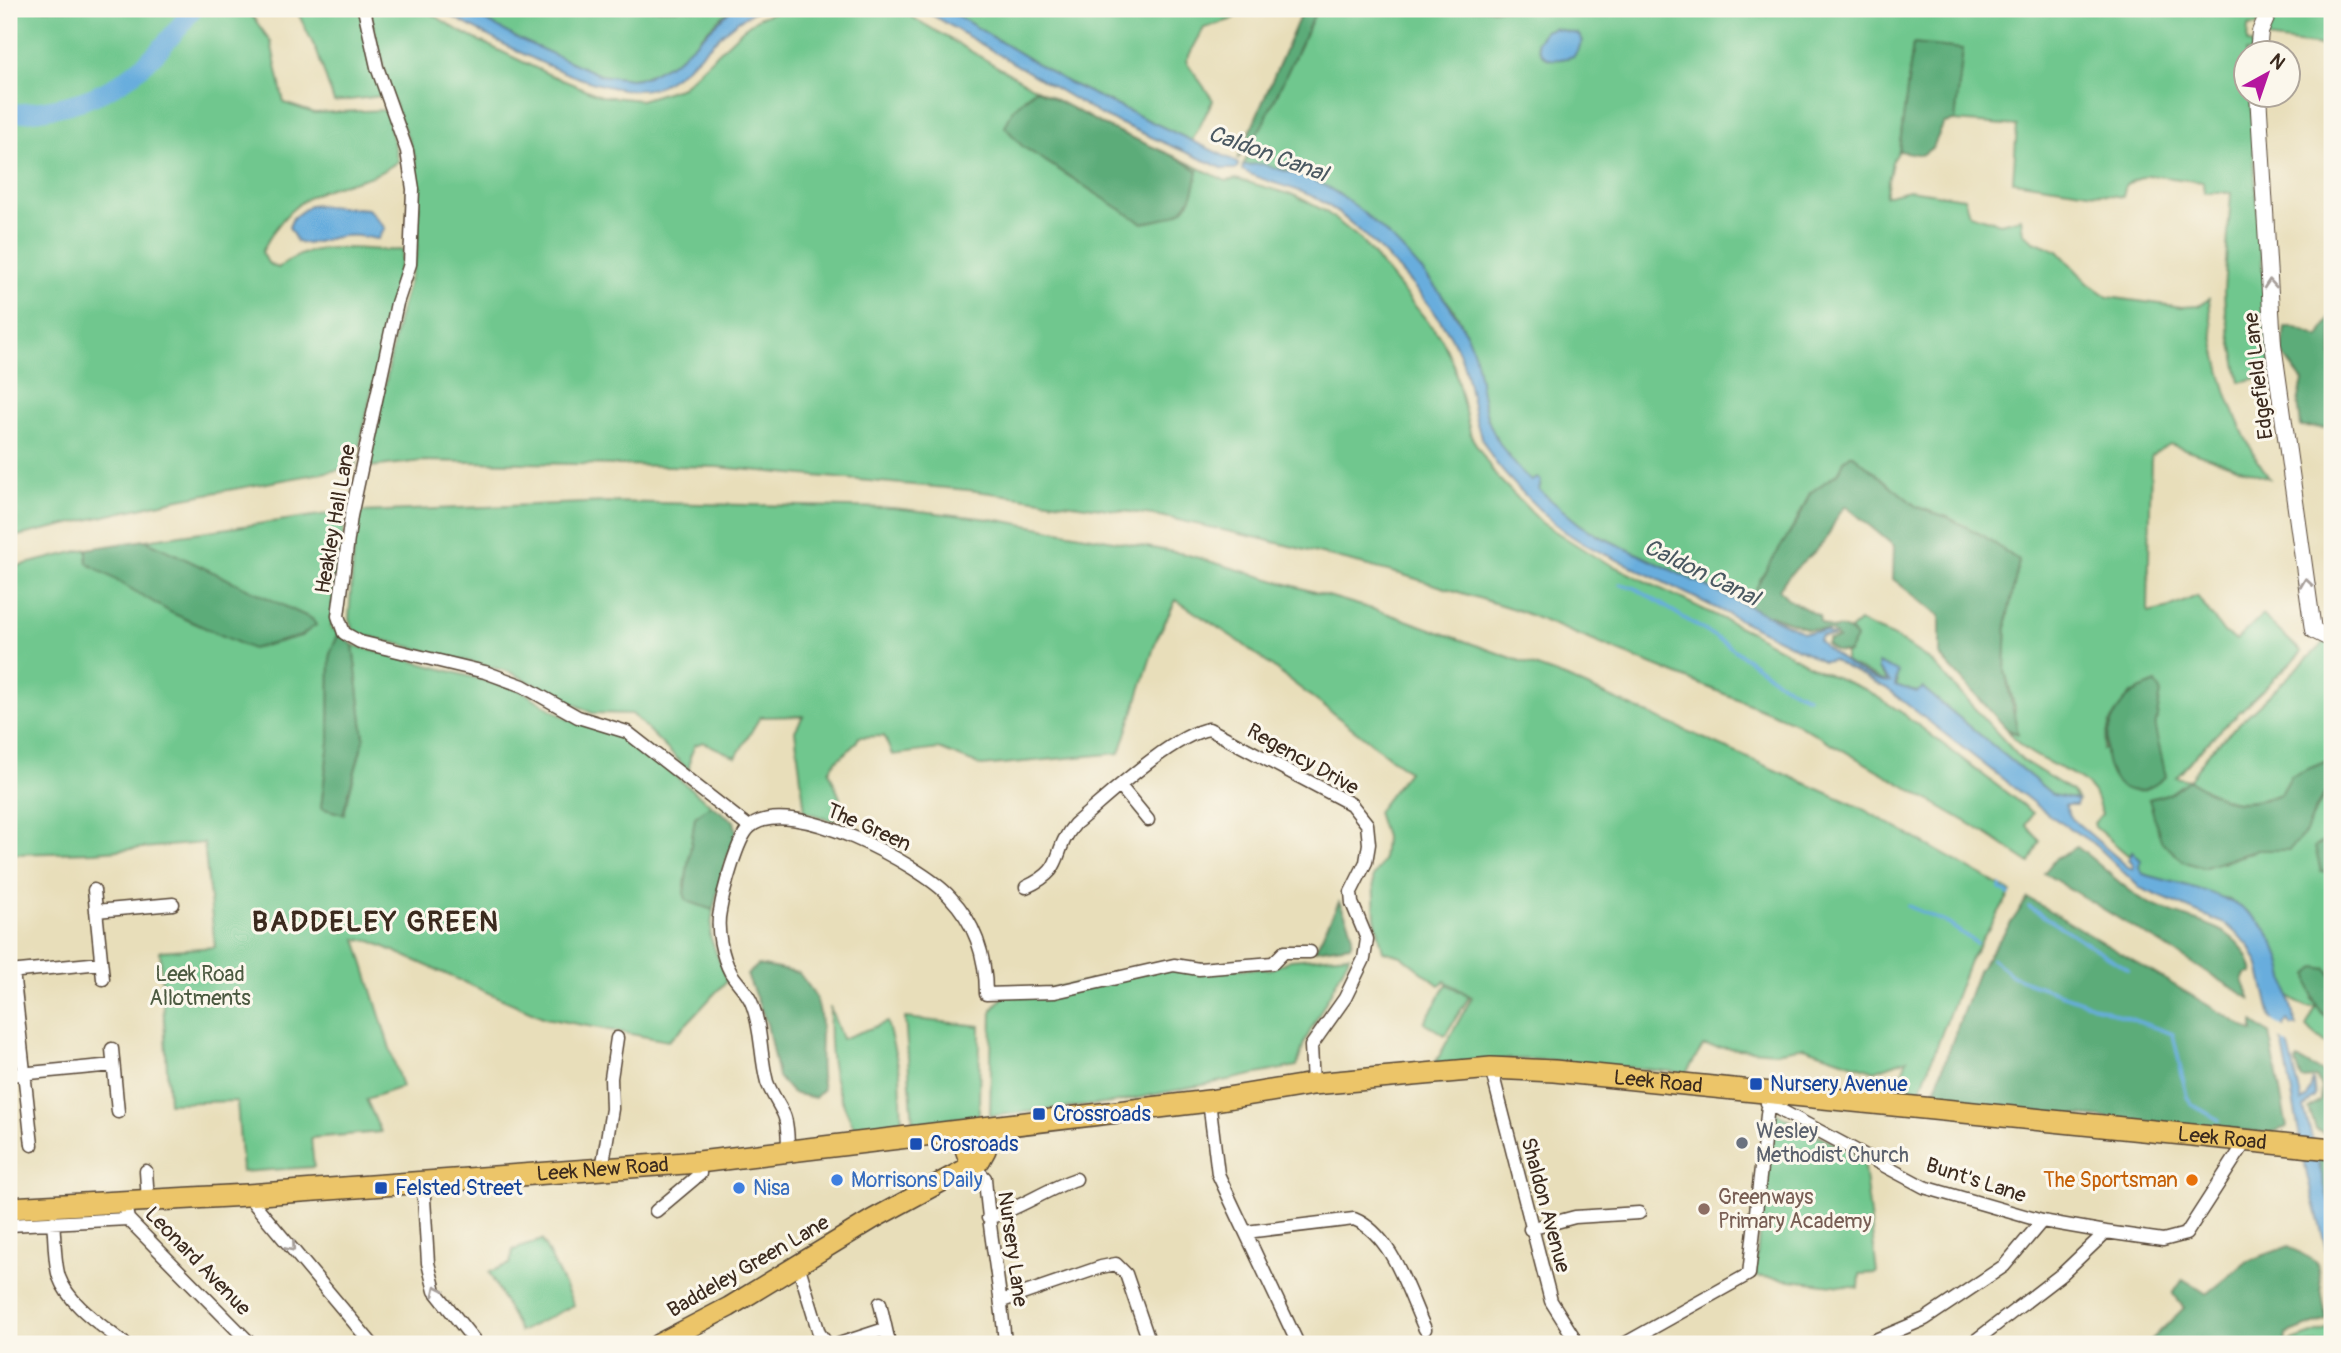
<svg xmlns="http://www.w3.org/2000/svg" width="2341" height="1353" viewBox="0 0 2341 1353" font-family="Pangolin,sans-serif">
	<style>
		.green { fill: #6fc78e; stroke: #557856; stroke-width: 2; fill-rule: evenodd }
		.forest { fill: #5bac79; stroke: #4b6b4c; stroke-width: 2 }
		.water { fill: #67addd; stroke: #516c7e; stroke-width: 2 }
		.pier { fill: #e8deba }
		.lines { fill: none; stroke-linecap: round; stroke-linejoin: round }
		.stream { stroke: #67addd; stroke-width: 3.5 }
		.river { stroke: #67addd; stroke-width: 19 }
		.minor-casing { stroke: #554535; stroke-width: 15 }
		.tertiary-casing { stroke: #554535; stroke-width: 18 }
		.primary-casing { stroke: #554535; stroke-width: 22 }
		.trunk-casing { stroke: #554535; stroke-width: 24 }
		.minor { stroke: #fff; stroke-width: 12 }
		.tertiary { stroke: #fff; stroke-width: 16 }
		.primary { stroke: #ecc569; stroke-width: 19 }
		.trunk { stroke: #ecc569; stroke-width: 21 }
		.oneway { stroke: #a79f9a }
		.transit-dot { fill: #1a4fb4; stroke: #fbf7ec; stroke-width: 2.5 }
		.worship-dot { fill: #6b7280; stroke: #fbf7ec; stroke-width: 2.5 }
		.shop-dot { fill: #3f7fe0; stroke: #fbf7ec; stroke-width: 2.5 }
		.food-dot { fill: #e8710a; stroke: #fbf7ec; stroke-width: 2.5 }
		.education-dot { fill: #8d6e63; stroke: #fbf7ec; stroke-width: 2.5 }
		.labels { text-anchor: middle; stroke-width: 6; stroke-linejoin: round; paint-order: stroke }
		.street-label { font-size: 21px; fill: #3b2a1e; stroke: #fbf7ec }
		.park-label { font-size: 21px; fill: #4b5940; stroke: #fbf7ec }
		.transit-label { font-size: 21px; fill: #164399; stroke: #fbf7ec; text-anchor: start }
		.worship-label { font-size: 21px; fill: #5b616d; stroke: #fbf7ec; text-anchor: start }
		.shop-label { font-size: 21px; fill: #366cbe; stroke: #fbf7ec; text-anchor: start }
		.food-label { font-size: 21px; fill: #c56008; stroke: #fbf7ec; text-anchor: end }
		.education-label { font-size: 21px; fill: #785e54; stroke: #fbf7ec; text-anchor: start }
		.water-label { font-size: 23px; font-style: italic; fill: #4a5861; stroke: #fbf7ec }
		.district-label { font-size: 28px; font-weight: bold; letter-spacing: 2px; fill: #3b2a1e; stroke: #fbf7ec }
	</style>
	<rect width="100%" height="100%" fill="#fbf7ec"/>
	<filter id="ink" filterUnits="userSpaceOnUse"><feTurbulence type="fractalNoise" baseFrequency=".0143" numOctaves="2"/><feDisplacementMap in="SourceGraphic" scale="14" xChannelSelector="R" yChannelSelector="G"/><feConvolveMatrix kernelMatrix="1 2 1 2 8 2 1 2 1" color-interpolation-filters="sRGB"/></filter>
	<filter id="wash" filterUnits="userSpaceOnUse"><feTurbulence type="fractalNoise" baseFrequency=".00686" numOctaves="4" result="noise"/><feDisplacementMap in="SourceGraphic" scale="28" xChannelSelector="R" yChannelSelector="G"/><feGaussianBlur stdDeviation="1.57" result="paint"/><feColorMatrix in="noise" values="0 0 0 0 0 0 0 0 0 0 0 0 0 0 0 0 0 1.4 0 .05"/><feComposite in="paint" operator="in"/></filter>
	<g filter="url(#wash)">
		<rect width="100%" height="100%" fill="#e8deba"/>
		<!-- green -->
		<path class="green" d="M9,9H247L271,42L284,103L314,113L386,110L398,161C376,178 358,180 333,187C298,197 277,221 262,252L268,263L278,268C318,236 357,252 403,250L355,467L179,499L9,538Z
			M296,9H360L382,96L334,102L317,52Z
			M369,9H424L461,32L548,74L601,96L641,100L682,87L743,29L760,17L786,9H898L1036,89L1024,98L1022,146L1142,223L1198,171L1178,158L1226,181L1236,179L1296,196L1325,211L1361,240L1442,339L1454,366L1471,436L1495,475L1542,523L1597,558L1750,632L1818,670L1866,690L1901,712L2033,813L2026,825L2040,841L2030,863L1984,832L1796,723L1517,610L1400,574L1258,538L1160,516L968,490L717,467L423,461L369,467L398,320L417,252L419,204L415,157L390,92Z
			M468,9H732C707,26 690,54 664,69C647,78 630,81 612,79C590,76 482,24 468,9Z
			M946,9H1246L1233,19L1204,28L1186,61L1213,100L1192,141L1069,83Z
			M1317,9H2266L2257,25L2248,26L2247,42L2253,45L2252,52H2246V94L2251,95L2256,194L2272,375L2240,382L2225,310L2224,290L2231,193H2204L2203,182L2148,175L2126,184L2123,197L2013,181L2017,126L1955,121L1963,50L1913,44L1899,151L1892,162L1885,196L1909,190L1964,198L1969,214L2000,223L2021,218L2023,233L2034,241L2058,251L2088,283L2108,297L2182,307L2198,306L2209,299C2213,363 2233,425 2269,478L2170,444L2151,456L2148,613L2169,608L2197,596L2224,633L2236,640L2262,615L2302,652L2202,748L2176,777L2189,780L2210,751L2326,641L2332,643V759L2292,776L2281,794C2238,809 2226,802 2189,780L2171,793L2149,799L2222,863L2257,850L2289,849C2309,830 2317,806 2332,782V842L2326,840L2330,873H2332V977L2327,969L2312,999L2322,1014L2332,1022V1049L2306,1027L2316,1007H2308L2287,996L2281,962L2230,900L2143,874L2132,852L2129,856L2095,827L2094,823L2102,814C2099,807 2097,799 2094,793C2073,764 2027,764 2007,729L2012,733L2015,708L2005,671L2007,619L2019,561L1984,536L1947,517L1917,507L1852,454L1844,460L1840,472L1810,493L1782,550L1761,578L1750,607L1597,535C1557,512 1499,463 1487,416C1477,378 1477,351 1457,315C1448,299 1431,285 1419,271C1372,220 1319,162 1243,165L1248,156L1244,150L1262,126ZM2161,691L2155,729L2103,750L2110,722L2131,694Z
			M2281,9H2332V137H2327L2330,47L2265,39Z
			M609,502L893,508L998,520L1185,554L1389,614L1565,677L1859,807L2011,892L1969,961L1918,1096L1904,1097L1898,1084L1907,1059L1875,1071L1804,1047L1775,1052L1703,1046L1686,1073L1551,1060L1506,1059L1433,1067L1472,997L1445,981L1439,985L1401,956L1383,951L1375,918L1373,877L1383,861L1385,837L1377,812L1408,771L1240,642L1176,600L1157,638L1120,753L982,766L939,749L892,755L884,736L859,737C852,753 836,755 829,771L840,798L834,821L805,812L795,731L803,716L760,717L736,757L703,742L695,745L690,757L689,771L632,714L592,713L510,672L363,635L353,629L349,619L356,516L361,512Z
			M341,512L344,527L331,628L339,633L330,654L329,742L321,808L344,814L364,738L353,645L520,690L566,718L612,733L642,749L711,805L695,818L684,893L688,901L713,910L710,936L727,981C706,1001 690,1023 668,1041L545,1018L371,941L356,939L402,1087L366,1099L381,1132L311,1138L314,1167L242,1172L237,1101L169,1103L160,951L215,947L204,843L94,852L9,854V568L87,549V563L133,588L315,625L312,619L145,540Z
			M1859,622L1895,637L1931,661L2022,760L2072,791L2078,800L2053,795L1923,688L1918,693L1895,685L1897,681L1878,669L1889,684L1845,662V653H1848L1856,638L1850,630Z
			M1350,955L1304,1043L1297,1066L1113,1103L990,1116L992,1010L1004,996L1174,968L1271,969L1290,960Z
			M1447,984L1469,997L1445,1035L1424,1023Z
			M830,1007L842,1039L887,1022L900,1072L902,1125L856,1131C832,1085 828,1060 830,1007Z
			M905,1018L980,1026L979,1115L913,1124Z
			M1771,1110L1863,1159L1877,1273L1860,1274L1859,1288L1755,1276Z
			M542,1240L574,1305L520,1332L489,1272L510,1264L513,1250Z
			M2332,1327V1344H2283L2287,1343Z"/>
		<!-- forest -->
		<path class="forest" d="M1303,9H1317L1262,126L1238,159Z
			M1913,44L1963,49L1955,121L1944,123L1933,147L1922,155L1899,151Z
			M1036,89L1103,125L1178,158L1198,171C1191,212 1182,216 1142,223L1022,146L1005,127L1013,109Z
			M2332,315V428L2301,427L2298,402L2303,381L2282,353L2285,327H2294L2319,337Z
			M1852,454L1917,507L1947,517L1984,536L2019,561L2007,619L2005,671L2018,734L2007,729L1940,656V616L1893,579L1894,546L1846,506C1832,519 1833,532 1822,544C1808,560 1790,570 1779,589L1789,600L1819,616L1820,623L1833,629C1843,625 1850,630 1856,638L1848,653L1836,651L1826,644L1828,640L1838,639L1831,631L1808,629L1770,615L1761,622L1754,616L1749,604L1761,578L1799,518L1810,493L1839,472L1844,460Z
			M145,540L312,619L316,625L301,636L252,649L172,613L87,563V549Z
			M339,633L353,645L364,738L343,814L321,808L329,742L330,654Z
			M2156,683L2161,691L2155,729L2166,776C2111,826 2082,737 2131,695C2137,689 2148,687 2156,683Z
			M2332,759V782L2317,806L2306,832L2289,850H2257L2203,868L2183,861L2161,841L2149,799L2171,793L2189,780C2226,802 2238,810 2281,794L2291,776Z
			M711,805L734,821L737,834L725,862L713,910L687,901L684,893L695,817Z
			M2326,840L2332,842V873L2321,872L2315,847Z
			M2077,847C2100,863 2121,887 2145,901C2183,923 2243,920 2253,973L2246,974L2243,981L2251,999L2044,873L2056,858Z
			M2028,898L2253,1032V1022L2269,1033L2287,1127L2270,1133L1938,1102L1932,1097L1978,971Z
			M1339,902C1345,915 1357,932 1350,945L1315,950Z
			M758,965L799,973C805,982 814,991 817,1001C826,1028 816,1060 823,1089L815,1098L792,1093L778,1077L767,1024L747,975Z
			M2316,967L2327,969L2332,977V1022C2315,1009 2311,996 2308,975Z
			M2298,1059L2332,1078V1137L2316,1130L2309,1109L2320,1101L2321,1087L2316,1078L2302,1079L2296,1063Z
			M2315,1156L2332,1158V1214Z
			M2289,1246L2317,1263L2326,1319L2286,1335L2285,1344H2147L2184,1308L2173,1294L2183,1279L2207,1294L2248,1261Z"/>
		<!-- water -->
		<path class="water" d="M439,9H465L519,39L600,75L631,79L645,77L677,60L732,9H760C722,24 699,64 663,84C614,112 485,34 439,9Z
			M922,9H946L1069,83L1233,160L1238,164L1237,169H1224L1101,115Z
			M1553,28L1578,34L1583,41L1574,56C1557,61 1541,64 1537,42L1545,31Z
			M1262,164C1284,171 1307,176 1327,187C1375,214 1453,296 1472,347C1481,371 1480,396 1488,420C1497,444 1512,463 1531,481L1538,478L1541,481L1539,490L1579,524L1597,535L1803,632H1826L1834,637L1821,636L1818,640C1831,654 1872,683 1890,682L1878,669V663L1898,672L1895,685L1917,692L1923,688L2053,795L2078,800L2076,805H2065L2070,817L2128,867L2133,869L2134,865L2129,859L2132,852L2141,860L2139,867L2143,874C2191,888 2253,895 2276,947C2286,969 2287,1000 2297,1026H2292L2288,1021L2284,1026L2302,1102L2307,1098L2313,1080L2315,1096L2304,1108L2332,1214V1272L2307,1175L2283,1045L2271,1018L2259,965L2249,945L2227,925L2140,888L2094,844L2049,815L1886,688L1832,660L1823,661C1764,632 1705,603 1647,574C1618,559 1583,547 1558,526C1539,511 1522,492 1505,474C1466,431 1478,397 1459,352C1439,307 1359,221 1316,198C1292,186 1265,183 1242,170L1243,165Z
			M310,205L368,209L385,228L378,239C364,237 352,234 337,237C323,239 312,246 297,242L289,227L293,218Z"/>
		<!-- pier -->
		<path class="pier" d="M2268,1018L2289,1031L2293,1048L2274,1036Z"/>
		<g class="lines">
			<!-- stream -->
			<path class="stream" d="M1620,584L1635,588L1725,643L1780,683L1808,697
				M2000,886V889L2009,894
				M1908,906L1947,923L1976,943
				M2029,907L2128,969
				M1992,959L2013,976L2027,982L2173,1034L2187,1097L2193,1105L2219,1120"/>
			<!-- river -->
			<path class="river" d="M9,114C100,107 139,81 193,9"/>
		</g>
	</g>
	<g filter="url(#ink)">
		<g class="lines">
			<!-- minor casing -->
			<g class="minor-casing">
				<path id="minor" d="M364,9L377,67L407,151L413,189L410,264L397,303L351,516L338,616L344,633L360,642L485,672L523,686L578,717L627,732L749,827
					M1120,786L1148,820
					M1026,887C1068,868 1050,853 1075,824C1105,799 1172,735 1209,729L1351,804L1367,824L1369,844L1366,862L1351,892L1352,903L1367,939L1364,959L1345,998L1311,1046L1313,1084
					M94,890L103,979
					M96,911L173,904
					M13,971L32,1145
					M9,972L101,963
					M112,1049L118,1112
					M1491,1068L1551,1301L1578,1344
					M9,1075L113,1065
					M1209,1101L1218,1174L1298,1344
					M1767,1103L1924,1187L2042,1221L2106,1232
					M788,1151C788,1140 788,1125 784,1115C779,1104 771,1093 767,1082C760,1056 762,1029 752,1004C748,992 737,983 731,973C722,957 716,929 720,911C723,893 737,838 750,827C789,793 922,866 950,897C976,924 986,958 986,994L1055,992L1174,965L1199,969L1273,963L1284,952H1310
					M968,1168L978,1171L985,1178C989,1234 1001,1288 1005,1344
					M602,1169L612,1109L611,1078L617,1038
					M146,1171L148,1200
					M423,1182L428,1263L435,1291L477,1344
					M247,1195L372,1344
					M124,1201L128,1219L251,1344
					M656,1211L700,1174L699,1162
					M988,1218C1019,1209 1045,1190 1076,1179
					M53,1222C55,1239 54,1261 59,1277C69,1305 103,1326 125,1344
					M9,1225L128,1219
					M1530,1229L1575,1217L1639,1213
					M1246,1232L1354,1219C1393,1235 1408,1293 1425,1329
					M798,1264L819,1333L827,1344
					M1002,1301L1101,1267L1116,1264L1126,1274L1150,1344
					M880,1303L889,1343
					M839,1344L885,1329
					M1624,1344L1749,1274L1769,1097
					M1866,1344L1925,1319L2004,1266L2042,1221
					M1971,1344L2062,1274L2106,1232L2163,1240L2186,1234L2246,1141"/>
			</g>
			<!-- tertiary casing -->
			<g class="tertiary-casing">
				<path id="tertiary" d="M2258,52L2260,32L2270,9
					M2258,94L2273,344L2313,630L2325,636L2332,635"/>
			</g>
			<!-- primary casing -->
			<g class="primary-casing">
				<path id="primary" d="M959,1131L970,1164
					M658,1344L729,1307L873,1219L980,1161L986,1150V1127"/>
			</g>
			<!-- trunk casing -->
			<g class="trunk-casing">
				<g id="trunk">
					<path id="s1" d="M9,1208L247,1195L699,1162L1209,1101L1313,1084L1491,1068L1554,1071L2332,1149"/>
				</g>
			</g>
			<!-- minor -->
			<use href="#minor" class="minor"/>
			<!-- tertiary -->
			<use href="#tertiary" class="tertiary"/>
			<!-- primary -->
			<use href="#primary" class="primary"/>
			<!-- trunk -->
			<use href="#trunk" class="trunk"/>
		</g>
		<!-- one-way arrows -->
		<defs><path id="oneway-chevron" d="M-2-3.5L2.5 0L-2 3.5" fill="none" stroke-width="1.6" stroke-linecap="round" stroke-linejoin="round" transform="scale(1.75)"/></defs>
		<g class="oneway">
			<use href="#oneway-chevron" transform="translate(2270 284) rotate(-94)"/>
			<use href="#oneway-chevron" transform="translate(2306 583) rotate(-98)"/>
			<use href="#oneway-chevron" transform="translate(291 1247) rotate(50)"/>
			<use href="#oneway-chevron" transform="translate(437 1290) rotate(-116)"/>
		</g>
	</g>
	<!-- markers -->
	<g class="transit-dot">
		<rect x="1749" y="1077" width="14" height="14" rx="3.5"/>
		<rect x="1032" y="1107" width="14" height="14" rx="3.5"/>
		<rect x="909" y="1137" width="14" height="14" rx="3.5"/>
		<rect x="374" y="1181" width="14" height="14" rx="3.5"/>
	</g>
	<circle class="worship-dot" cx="1742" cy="1143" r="7"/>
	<g class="shop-dot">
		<circle cx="837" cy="1180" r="7"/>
		<circle cx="739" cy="1188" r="7"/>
	</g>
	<circle class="food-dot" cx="2192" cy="1180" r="7"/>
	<circle class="education-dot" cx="1704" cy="1209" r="7"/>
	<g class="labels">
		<!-- street labels -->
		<g class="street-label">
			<text transform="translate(2258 376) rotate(-97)" y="7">Edgefield Lane</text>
			<text transform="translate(335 519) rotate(-80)" y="7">Heakley Hall Lane</text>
			<text transform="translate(1303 759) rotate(29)" y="7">Regency Drive</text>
			<text transform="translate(869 827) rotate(24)" y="7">The Green</text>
			<text dy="7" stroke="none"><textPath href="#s1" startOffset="1657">Leek Road</textPath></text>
			<text dy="7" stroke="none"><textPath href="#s1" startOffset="2224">Leek Road</textPath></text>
			<text dy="7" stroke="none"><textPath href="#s1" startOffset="595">Leek New Road</textPath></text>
			<text transform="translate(1976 1180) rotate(18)" y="7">Bunt's Lane</text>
			<text transform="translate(1546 1205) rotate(75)" y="7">Shaldon Avenue</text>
			<text transform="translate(1013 1249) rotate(82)" y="7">Nursery Lane</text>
			<text transform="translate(198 1261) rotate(46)" y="7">Leonard Avenue</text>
			<text transform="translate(748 1266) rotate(-30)" y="7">Baddeley Green Lane</text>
		</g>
		<!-- park labels -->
		<g class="park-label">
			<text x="200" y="981">Leek Road<tspan x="200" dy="24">Allotments</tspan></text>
		</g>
		<!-- transit labels -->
		<g class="transit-label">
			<text x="1770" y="1091">Nursery Avenue</text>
			<text x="1053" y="1121">Crossroads</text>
			<text x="930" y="1151">Crosroads</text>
			<text x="395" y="1195">Felsted Street</text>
		</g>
		<!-- worship labels -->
		<g class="worship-label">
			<text x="1756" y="1138">Wesley<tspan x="1756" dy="24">Methodist Church</tspan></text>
		</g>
		<!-- shop labels -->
		<g class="shop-label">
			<text x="851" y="1187">Morrisons Daily</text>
			<text x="753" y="1195">Nisa</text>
		</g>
		<!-- food labels -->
		<g class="food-label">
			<text x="2178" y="1187">The Sportsman</text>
		</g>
		<!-- education labels -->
		<g class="education-label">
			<text x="1718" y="1204">Greenways<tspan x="1718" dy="24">Primary Academy</tspan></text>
		</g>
		<!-- water labels -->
		<g class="water-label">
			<text transform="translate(1268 153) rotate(20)" y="8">Caldon Canal</text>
			<text transform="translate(1702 572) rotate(26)" y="8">Caldon Canal</text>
		</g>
		<!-- district labels -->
		<g class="district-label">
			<text x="376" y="931">BADDELEY GREEN</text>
		</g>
	</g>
	<!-- margin -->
	<rect width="2341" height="1353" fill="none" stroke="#fbf7ec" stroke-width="35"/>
	<!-- north arrow -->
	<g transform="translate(2267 74) rotate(40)"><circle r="33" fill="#fbf7ec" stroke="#aea59a" stroke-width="2"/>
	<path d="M0-5L12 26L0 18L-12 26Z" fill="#b5179e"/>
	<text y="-10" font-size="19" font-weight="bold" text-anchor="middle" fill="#3b2a1e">N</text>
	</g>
</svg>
